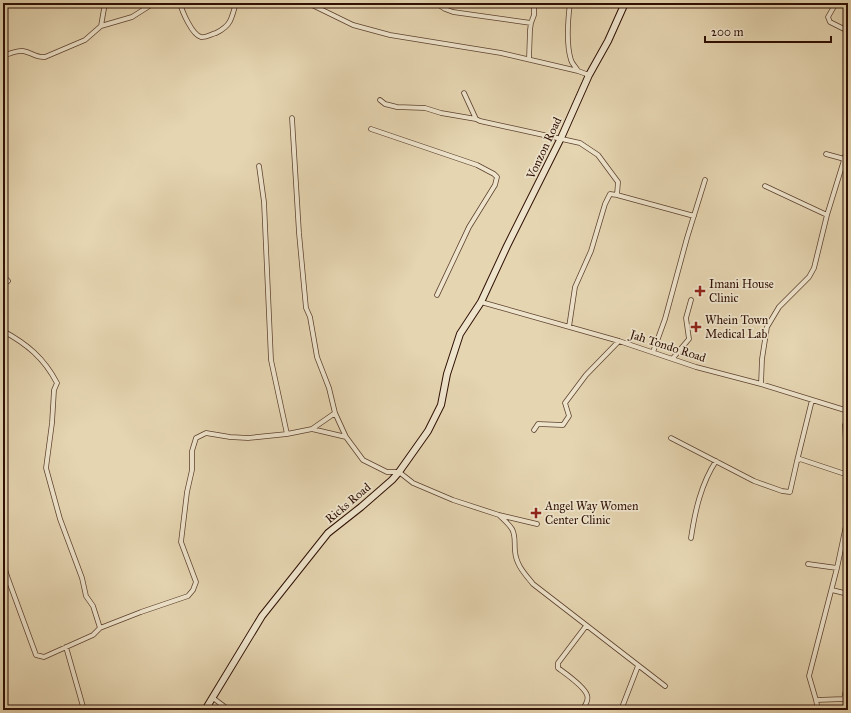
<svg xmlns="http://www.w3.org/2000/svg" width="851" height="713" viewBox="0 0 851 713" font-family="'IM FELL Great Primer',serif">
	<style>
		.lines { fill: none; stroke-linecap: round; stroke-linejoin: round }
		.street-casing { stroke: #5c402f; stroke-width: 5.5 }
		.secondary-casing { stroke: #2f0f04; stroke-width: 8 }
		.street { stroke: #eee4cc; stroke-width: 4 }
		.secondary { stroke: #eee4cc; stroke-width: 6 }
		.poi-dot { fill: #8f2418; stroke: #eee4cc; stroke-width: 1.5 }
		.labels { text-anchor: middle; stroke-width: 3.5; stroke-linejoin: round; paint-order: stroke }
		.street-label { font-size: 12px; fill: #2f0f04; stroke: #eee4cc }
		.poi-label { font-size: 12px; fill: #2f0f04; stroke: #eee4cc; text-anchor: start }
	</style>
	<rect width="100%" height="100%" fill="#e5d5b1"/>
	<filter id="stains"><feTurbulence type="fractalNoise" baseFrequency=".005" numOctaves="4"/><feColorMatrix values="0 0 0 0 .2 0 0 0 0 .09 0 0 0 0 .02 0 0 0 .5 -.17"/></filter>
	<radialGradient id="worn" r=".72"><stop offset=".6" stop-color="#630" stop-opacity="0"/><stop offset="1" stop-color="#630" stop-opacity=".3"/></radialGradient>
	<g class="lines">
		<!-- street casing -->
		<g class="street-casing">
			<path id="street" d="M180,3C182,11 192,35 201,37C206,38 211,34 216,33C222,30 227,27 230,21C233,15 234,9 236,3
				M308,3L353,25L390,35L501,53L578,71L589,75
				M436,3L445,9L453,12L531,23
				M570,3C568,19 566,44 571,60C572,64 576,67 578,71
				M836,3L828,17L830,22L848,31
				M101,26L105,3
				M3,56C9,54 16,50 23,51C31,52 36,58 45,57L85,40L101,26L132,17L154,3
				M529,59L530,30L531,23L534,15V3
				M464,93L476,119L480,121L580,143L598,155L618,182L617,195L610,194L605,204L591,251L575,287L569,327
				M380,100L385,104L397,107L425,108L441,113L476,119
				M292,118L299,233L306,308L310,317L317,357L329,388L335,413L346,437
				M371,129L477,165L494,174L497,177L495,185L469,227L437,295
				M826,154L848,160
				M259,166L264,202L271,360L287,434
				M765,186L827,215
				M617,195L694,216
				M3,276L8,281
				M481,302L619,341L696,367L761,384L848,411
				M3,331C27,344 44,358 57,383L54,390L52,423L46,468L60,519L82,578L86,596L93,606L100,628
				M653,352L665,319L687,238L705,180
				M673,358L689,339L686,318L691,300
				M761,384L762,359L767,327L779,307L809,277L814,268L827,215L848,147
				M848,417L845,425L848,479
				M312,429L346,437L363,460L387,472H399L413,483L453,500L499,515L537,524
				M534,430L538,424L563,425L569,416L565,403L586,375L619,341
				M671,438L754,481L782,491L790,492L797,461L800,459L848,475
				M797,461L812,400
				M499,515C503,519 509,524 512,529C516,536 514,543 515,551C516,565 525,574 533,584L665,686
				M691,538C695,511 701,484 716,461
				M3,562L7,576L36,655L44,657L93,635L100,628L141,612L188,596L193,590L196,582L181,542L187,492L192,470V451L196,438L206,433L230,437L248,438L287,434L312,429L335,413
				M808,564L837,568
				M832,590L848,594
				M66,647L84,710
				M213,698L229,710
				M816,700L844,699L848,680
				M582,710C585,706 589,700 587,695C584,686 566,674 558,668V663L586,626
				M621,710L638,666
				M818,710L816,700L809,676L837,568L848,516"/>
		</g>
		<!-- secondary casing -->
		<g class="secondary-casing">
			<path id="secondary" d="M205,710L262,616L328,533L361,507L392,480L399,472L428,431L441,405L447,374L460,334L481,302L507,246L561,138L589,75L608,41L625,3"/>
		</g>
		<!-- street -->
		<use href="#street" class="street"/>
		<!-- secondary -->
		<use href="#secondary" class="secondary"/>
	</g>
	<!-- markers -->
	<g class="poi-dot">
		<path d="M698 285h4v4h4v4h-4v4h-4v-4h-4v-4h4z"/>
		<path d="M694 321h4v4h4v4h-4v4h-4v-4h-4v-4h4z"/>
		<path d="M534 507h4v4h4v4h-4v4h-4v-4h-4v-4h4z"/>
	</g>
	<g class="labels">
		<!-- street labels -->
		<g class="street-label">
			<text transform="translate(544 148) rotate(-65)" y="4">Vonzon Road</text>
			<text transform="translate(668 346) rotate(18)" y="4">Jah Tondo Road</text>
			<text transform="translate(348 503) rotate(-40)" y="4">Ricks Road</text>
		</g>
		<!-- poi labels -->
		<g class="poi-label">
			<text x="709" y="288">Imani House<tspan x="709" dy="14">Clinic</tspan></text>
			<text x="705" y="324">Whein Town<tspan x="705" dy="14">Medical Lab</tspan></text>
			<text x="545" y="510">Angel Way Women<tspan x="545" dy="14">Center Clinic</tspan></text>
		</g>
	</g>
	<!-- margin -->
	<rect width="851" height="713" fill="none" stroke="#e5d5b1" stroke-width="16"/>
	<rect x="4" y="4" width="843" height="705" fill="none" stroke="#2f0f04" stroke-width="2"/>
	<rect x="8" y="8" width="835" height="697" fill="none" stroke="#2f0f04"/>
	<!-- scale -->
	<path d="M705 36v6h126v-6" fill="none" stroke="#2f0f04" stroke-width="2"/>
	<text x="711" y="36" font-size="12" fill="#2f0f04" stroke="#eee4cc" stroke-width="3" paint-order="stroke">200 m</text>
	<rect width="100%" height="100%" filter="url(#stains)"/>
	<rect width="100%" height="100%" fill="url(#worn)"/>
</svg>
